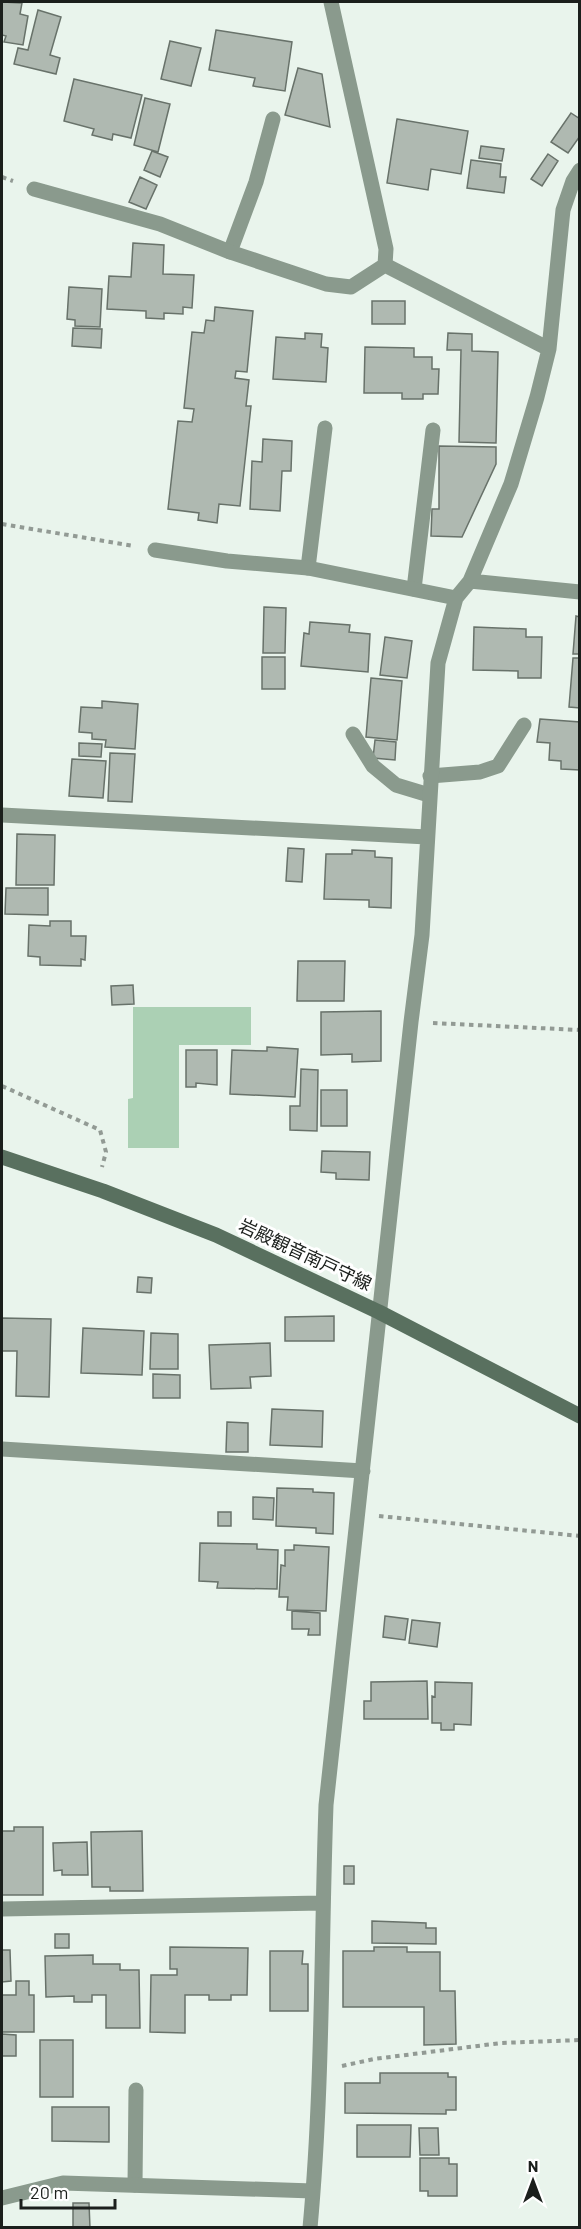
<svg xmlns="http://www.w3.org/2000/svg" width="581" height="2229" viewBox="0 0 581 2229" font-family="Barlow,'Noto Sans JP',sans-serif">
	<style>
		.green { fill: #abd0b4 }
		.building { fill: #afb9b1; stroke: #68726a; stroke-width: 1.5 }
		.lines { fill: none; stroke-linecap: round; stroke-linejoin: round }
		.path { stroke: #929a94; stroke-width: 4; stroke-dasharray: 4.5 4.5; stroke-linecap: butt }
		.lane { stroke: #8a9a8d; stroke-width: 15 }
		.street { stroke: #8a9a8d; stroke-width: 15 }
		.secondary { stroke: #59705f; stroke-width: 15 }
		.labels { text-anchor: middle; stroke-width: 6; stroke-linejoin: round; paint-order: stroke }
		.street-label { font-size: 18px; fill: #1b1f1c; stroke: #fff }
	</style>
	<rect width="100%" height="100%" fill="#e9f4ec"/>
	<!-- green -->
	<path class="green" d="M133,1007H251V1045H179V1148H128V1099L133,1098Z"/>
	<!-- building -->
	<path class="building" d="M2,2L22,3L20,14L28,16L23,45L4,42L6,36L2,35Z
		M38,10L61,17L50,55L60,58L56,74L14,64L18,48L28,50Z
		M216,30L292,42L285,91L253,86L255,78L209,70Z
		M170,41L201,48L191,86L161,79Z
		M298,68L322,74L330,127L285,115Z
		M74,79L142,95L131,138L113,134L112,140L92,135L94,129L64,121Z
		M145,98L170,104L158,152L134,145Z
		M571,113L580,119V136L568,153L551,142Z
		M397,119L468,131L461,174L431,169L428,190L387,183Z
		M481,146L504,149L502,161L479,158Z
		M152,151L168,157L160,177L144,170Z
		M548,154L558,161L542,186L531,179Z
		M471,160L501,164L500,177H506L504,193L467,188Z
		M140,177L157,185L146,209L129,202Z
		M133,243L164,245L163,274L194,275L192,308L183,307V314L164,313V319L146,318V311L107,309L109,276L131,277Z
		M69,287L102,289L100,327L75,326V320L67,319Z
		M372,301H405V324H372Z
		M215,307L253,311L247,372L236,371L235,378L249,380L246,406H251L240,506L219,504L217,523L198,520L199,513L168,509L178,421L192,422L194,409L184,408L192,332L204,333L206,320L214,321Z
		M73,328L102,329L101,348L72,346Z
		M305,333L322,334L321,347L328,348L326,382L273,379L276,337L305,339Z
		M448,333L472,334V351L498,352L496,443L459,442L461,350H447Z
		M365,347L414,348V357H432V369H439L438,394H423V399H402V393H364Z
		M263,439L292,441L291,471H282L280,511L250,509L252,461L262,462Z
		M439,446L496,447V464L462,537L431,536L432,509H439Z
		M264,607L286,608L285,653H263Z
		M576,616L580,617V654H573Z
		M310,622L350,625L349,632L370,634L368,672L301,666L304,633L309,634Z
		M474,627L526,629V637H542L541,678H518V671L473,670Z
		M385,637L412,641L407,678L380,675Z
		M262,657H285V689H262Z
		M573,658H580V708L569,707Z
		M371,678L402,681L397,740L366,737Z
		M102,701L138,704L135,749L105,747L106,740L92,739V733L79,732L81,707L102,708Z
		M540,719L580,722V770L561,769V761L549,760L550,743L537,742Z
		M375,740L396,742L395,760L373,758Z
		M79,743L102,744L101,757L79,756Z
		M110,753L135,754L132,802L108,801Z
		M72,759L106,761L103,798L69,796Z
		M17,834L55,835L54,885H16Z
		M288,848L304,849L302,882L286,881Z
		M352,850L375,851V857L392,858L391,908L369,907V900L324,899L326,854H352Z
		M6,888H48V915L5,914Z
		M50,921H71V936H86L85,960L81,959V966L40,965V957L28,956L29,925L50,926Z
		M298,961H345L344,1001H297Z
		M133,985L134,1004L112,1005L111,986Z
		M381,1011V1061L352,1062V1054L321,1055V1012Z
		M267,1047L298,1049L295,1097L230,1094L232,1050L267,1051Z
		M186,1050H217V1085L196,1083V1087H186Z
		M301,1069L318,1070L317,1131L290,1130V1106H300Z
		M321,1090H347V1126H321Z
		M322,1151L370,1152L369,1180L336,1179V1173L321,1172Z
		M138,1277L152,1278L151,1293L137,1292Z
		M334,1316V1341H285V1317Z
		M2,1318L51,1319L49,1397L16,1396L17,1351H2Z
		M83,1328L144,1331L142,1375L81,1373Z
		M151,1333L178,1334V1369H150Z
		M270,1343L271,1376L250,1377L251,1388L211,1389L209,1345Z
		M153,1374L180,1375V1398H153Z
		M272,1409L323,1411L322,1447L270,1445Z
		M227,1422L248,1423V1452H226Z
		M277,1488L313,1489V1492L334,1493L333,1534L316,1533V1528L276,1526Z
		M253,1497L274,1498L273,1520L253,1519Z
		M218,1512H231V1526H218Z
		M200,1543L257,1544V1549L278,1550L277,1589L217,1588L218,1582L199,1581Z
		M294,1545L329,1547L326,1611L287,1610L288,1597H279L281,1565L285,1566V1550H294Z
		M292,1611L320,1613V1635H308L309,1629H292Z
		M385,1616L408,1619L405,1640L383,1637Z
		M412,1620L440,1623L437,1647L409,1643Z
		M427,1681L428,1719H364V1701H371V1682Z
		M435,1682L472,1683L471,1725L454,1724V1730H441V1723H432V1696L435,1697Z
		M14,1827H43V1895H2V1831H14Z
		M142,1831L143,1891H110V1887H92L91,1832Z
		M87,1842L88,1875H62V1870L54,1871L53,1843Z
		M344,1866H354V1884H344Z
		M372,1921L426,1923V1928H436V1944L372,1943Z
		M55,1934H69V1948H55Z
		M2,1939V1950H10L11,1981L2,1982Z
		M170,1947L248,1948L247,1995H231V2000H209V1995H185V2033L150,2032L151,1975H177V1969H170Z
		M374,1947H407V1952H440V1991H455L456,2044L424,2045V2007H343V1951H374Z
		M270,1951H303L302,1964H308V2011H270Z
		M93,1955V1964H120V1970H139L140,2028H106V1995H92V2002H74V1996L46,1997L45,1956Z
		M16,1981H29V1995H34V2032H2V1995H16Z
		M2,2034L16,2035V2056H2Z
		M40,2040H73V2097H40Z
		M380,2073H448V2077H456V2110H446V2114L345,2113V2083H380Z
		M52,2107H109V2142L52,2141Z
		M357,2125H411L410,2157H357Z
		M419,2128H438L439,2155H420Z
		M420,2158H449V2164H457V2196H428V2191H420Z
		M73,2203H89L90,2228H73Z"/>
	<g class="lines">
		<!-- path -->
		<path class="path" d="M2,177L13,181
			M2,524L134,546
			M433,1023L580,1030
			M2,1086L100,1130L106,1152L102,1167
			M379,1516L580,1536
			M342,2066L374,2059L501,2043L580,2040"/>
		<!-- lane -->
		<path class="lane" d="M230,252L256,182L273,119
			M308,568L325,428
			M414,589L433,430
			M353,734L373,766L396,785L429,795
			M430,776L480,772L498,766L524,725
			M135,2185L136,2090"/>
		<!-- street -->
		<path class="street" d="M331,2L386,249L385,265
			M34,189L160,224L230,252L326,284L351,287L385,265L549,349
			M155,550L227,561L308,568L456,598
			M470,581L580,592
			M2,815L427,837
			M2,1449L363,1471
			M2,1909L322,1903
			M2,2198L63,2183L313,2191
			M310,2228C323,2087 321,1946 326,1805L411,1022L422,935L438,663L456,598L470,581L511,484L537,397L549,349L563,210L573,181L580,170"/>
		<!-- secondary -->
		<path class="secondary" d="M2,1157L103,1191L216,1235L379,1312L580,1416"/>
	</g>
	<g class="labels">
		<!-- street labels -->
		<g class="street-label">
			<text transform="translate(305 1255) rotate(25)" y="6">岩殿観音南戸守線</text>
		</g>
	</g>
	<!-- border -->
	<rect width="581" height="2229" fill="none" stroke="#1b1f1c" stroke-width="6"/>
	<!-- north arrow -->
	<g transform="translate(533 2181)" stroke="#ffffff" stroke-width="4.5" paint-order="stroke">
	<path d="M0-4.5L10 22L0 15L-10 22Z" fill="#1b1f1c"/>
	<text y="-9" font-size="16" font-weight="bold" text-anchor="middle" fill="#1b1f1c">N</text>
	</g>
	<!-- scale -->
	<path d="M21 2199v9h94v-9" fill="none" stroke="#1b1f1c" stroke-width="3"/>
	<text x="30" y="2199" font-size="18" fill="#1b1f1c" stroke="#ffffff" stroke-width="4.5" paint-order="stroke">20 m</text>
</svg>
